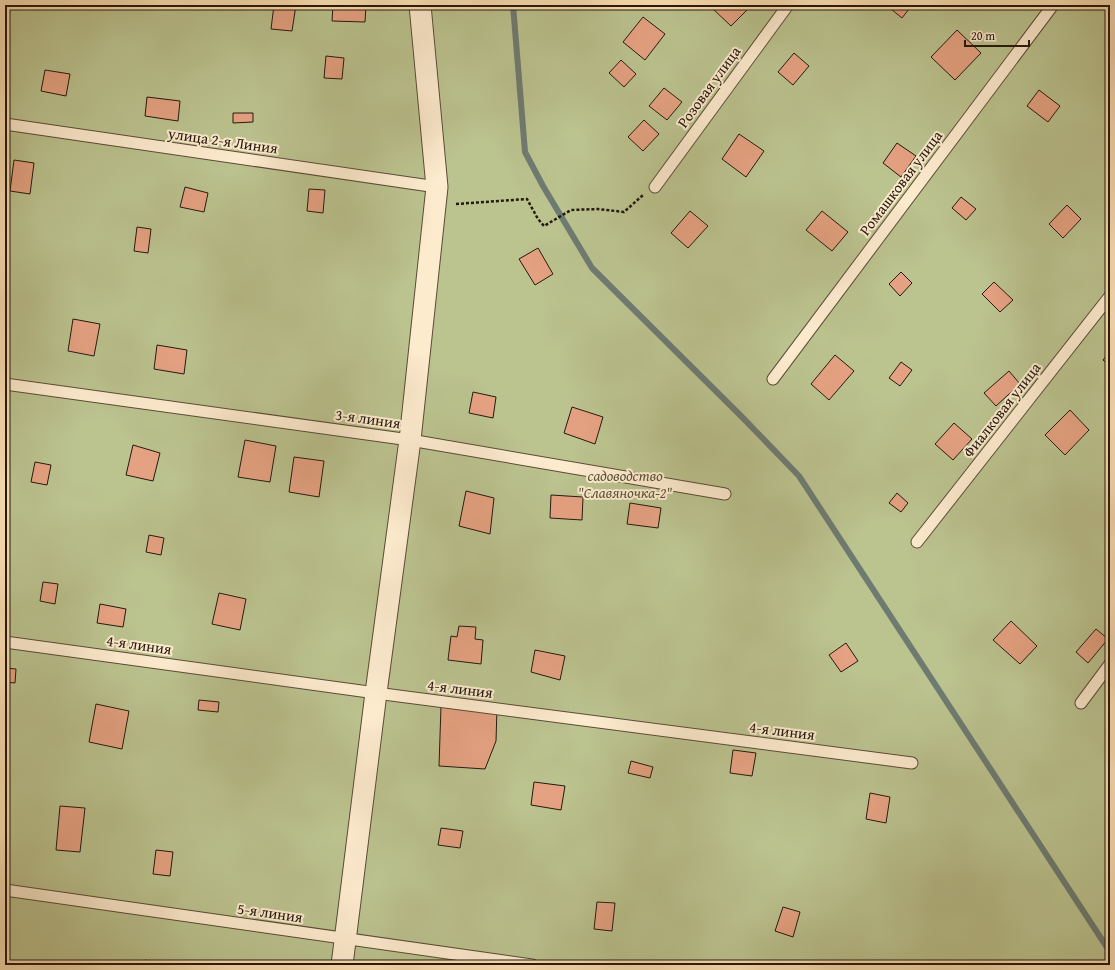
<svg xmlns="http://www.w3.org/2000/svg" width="1115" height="970" viewBox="0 0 1115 970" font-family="'Gentium Book Plus',serif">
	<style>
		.green { fill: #bbc38f; stroke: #706e4e }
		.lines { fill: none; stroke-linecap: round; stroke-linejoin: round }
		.stream { stroke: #6e7b71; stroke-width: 6 }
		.building { fill: #e5a282; stroke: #24190e }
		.lane-casing { stroke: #5a4b37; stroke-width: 13 }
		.street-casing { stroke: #5a4b37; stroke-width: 23 }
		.path { stroke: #24190e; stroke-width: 2.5; stroke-dasharray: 3 2; stroke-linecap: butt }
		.lane { stroke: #fdebce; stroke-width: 11 }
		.street { stroke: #fdebce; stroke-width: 21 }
		.labels { text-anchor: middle; stroke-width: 4; stroke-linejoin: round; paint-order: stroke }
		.street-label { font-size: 15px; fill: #24190e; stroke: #fdebce }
		.park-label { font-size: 15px; font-style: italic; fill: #59543b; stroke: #fdebce }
	</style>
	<rect width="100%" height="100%" fill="#fce0b3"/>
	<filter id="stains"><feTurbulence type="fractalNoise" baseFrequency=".005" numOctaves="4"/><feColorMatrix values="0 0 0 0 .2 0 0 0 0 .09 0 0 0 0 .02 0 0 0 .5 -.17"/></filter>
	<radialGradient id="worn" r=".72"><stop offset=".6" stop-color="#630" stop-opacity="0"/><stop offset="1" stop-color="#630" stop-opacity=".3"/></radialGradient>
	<!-- green -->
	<path class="green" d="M5,5H1110V965H5Z"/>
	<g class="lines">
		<!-- stream -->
		<path class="stream" d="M513,5L525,152L543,186L592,268L743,418L799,476L1110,952"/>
	</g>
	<!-- building -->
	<path class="building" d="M274,5H296L292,31L271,29Z
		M333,5H366L365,22L332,21Z
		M713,5H743L748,9L731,26L711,7Z
		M886,5H912L902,18Z
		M643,17L665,34L645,60L623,42Z
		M957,30L981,53L955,80L931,57Z
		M794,53L809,66L793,85L778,72Z
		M326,56L344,58L342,79L324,78Z
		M621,60L636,74L624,87L609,73Z
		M45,70L70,74L66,96L41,91Z
		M664,88L682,102L667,120L649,106Z
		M1039,90L1060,106L1048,122L1027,106Z
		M147,97L180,101L178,121L145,116Z
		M233,113H253V122L233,123Z
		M644,120L659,134L643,151L628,137Z
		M739,134L764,151L746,177L722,159Z
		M897,143L916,156L901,177L883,163Z
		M14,160L34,163L30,194L10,191Z
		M185,187L208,193L204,212L180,207Z
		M309,189L325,190L323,213L307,211Z
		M961,197L976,209L966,220L952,208Z
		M1067,205L1081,219L1063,238L1049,224Z
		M690,211L708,226L688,248L671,233Z
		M822,211L848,232L832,251L806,230Z
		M137,227L151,229L148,253L134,251Z
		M538,248L553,274L535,285L519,259Z
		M901,272L912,283L900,296L889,284Z
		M994,282L1013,300L1000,312L982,294Z
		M73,319L100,324L94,356L68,351Z
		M157,345L187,350L184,374L154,369Z
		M1110,351V366L1103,360Z
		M835,355L854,371L829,400L811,384Z
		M901,362L912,370L900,386L889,378Z
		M1009,371L1020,384L996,406L984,393Z
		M473,392L496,397L493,418L469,413Z
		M572,407L603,417L595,444L564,433Z
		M1070,410L1089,430L1065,455L1045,435Z
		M954,423L972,439L953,460L935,444Z
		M245,440L276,446L270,482L238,477Z
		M133,445L160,453L153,481L126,475Z
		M294,457L324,461L319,497L289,492Z
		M35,462L51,465L47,485L31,482Z
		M466,491L494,498L490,534L459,526Z
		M897,493L908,503L901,512L889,503Z
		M551,495L583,497L582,520L550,518Z
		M630,503L661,508L658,528L627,524Z
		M149,535L164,538L161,555L146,552Z
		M43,582L58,584L55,604L40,601Z
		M219,593L246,599L240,630L212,624Z
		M100,604L126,609L123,627L97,623Z
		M1011,621L1037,646L1020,664L993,640Z
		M459,626L476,627L475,639L483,640L481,664L448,660L451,636L457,637Z
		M1096,629L1108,639L1088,663L1076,652Z
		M846,643L858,661L841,672L829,655Z
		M535,650L565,656L560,680L531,672Z
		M5,668L16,669L15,683L5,682Z
		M199,700L219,702L218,712L198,710Z
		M96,704L129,711L122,749L89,742Z
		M441,706L497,708L496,741L485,769L439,766Z
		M733,750L756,753L752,776L730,773Z
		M631,761L653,767L650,778L628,773Z
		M534,782L565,786L561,810L531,805Z
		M870,793L890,797L886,823L866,819Z
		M60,806L85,808L80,852L56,850Z
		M441,828L463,831L460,848L438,845Z
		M156,850L173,852L170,876L153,874Z
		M597,902L615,903L612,931L594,929Z
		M783,907L800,912L793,937L775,931Z
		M145,960L170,965H144Z"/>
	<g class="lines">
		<!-- lane casing -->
		<g class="lane-casing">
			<path id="lane" d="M5,124L437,187
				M655,187L788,5
				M773,379L1053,5
				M5,384L410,440L725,494
				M917,542L1110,296
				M5,642L376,693L912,763
				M1081,703L1110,664
				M5,890L532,965"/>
		</g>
		<!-- street casing -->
		<g class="street-casing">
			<path id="street" d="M342,965L376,693L410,440L437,187L420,5"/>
		</g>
		<!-- path -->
		<path class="path" d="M456,204L527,199L538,219L544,226L571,210L598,209L624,212L643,195"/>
		<!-- lane -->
		<use href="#lane" class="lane"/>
		<!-- street -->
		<use href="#street" class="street"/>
	</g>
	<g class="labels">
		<!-- street labels -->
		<g class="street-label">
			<text transform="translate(709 87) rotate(-54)" y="5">Розовая улица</text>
			<text transform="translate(223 141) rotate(8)" y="5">улица 2-я Линия</text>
			<text transform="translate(901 183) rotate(-53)" y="5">Ромашковая улица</text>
			<text transform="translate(1002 410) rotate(-52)" y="5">Фиалковая улица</text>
			<text transform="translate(368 419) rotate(8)" y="5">3-я линия</text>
			<text transform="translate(139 645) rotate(8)" y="5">4-я линия</text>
			<text transform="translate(460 689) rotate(7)" y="5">4-я линия</text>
			<text transform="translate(782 731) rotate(7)" y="5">4-я линия</text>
			<text transform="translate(270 913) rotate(8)" y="5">5-я линия</text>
		</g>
		<!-- park labels -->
		<g class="park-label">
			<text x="625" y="481">садоводство<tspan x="625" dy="17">"Славяночка-2"</tspan></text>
		</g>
	</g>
	<!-- margin -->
	<rect width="1115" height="970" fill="none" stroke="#fce0b3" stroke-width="20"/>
	<rect x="6" y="6" width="1103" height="958" fill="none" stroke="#24190e" stroke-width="2"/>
	<rect x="10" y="10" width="1095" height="950" fill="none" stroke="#24190e"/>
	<!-- scale -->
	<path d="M965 40v6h64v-6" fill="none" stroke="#24190e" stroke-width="2"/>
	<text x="971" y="40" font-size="12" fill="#24190e" stroke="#fdebce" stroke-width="3" paint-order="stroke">20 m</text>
	<rect width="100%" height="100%" filter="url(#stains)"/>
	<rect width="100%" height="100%" fill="url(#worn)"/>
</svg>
